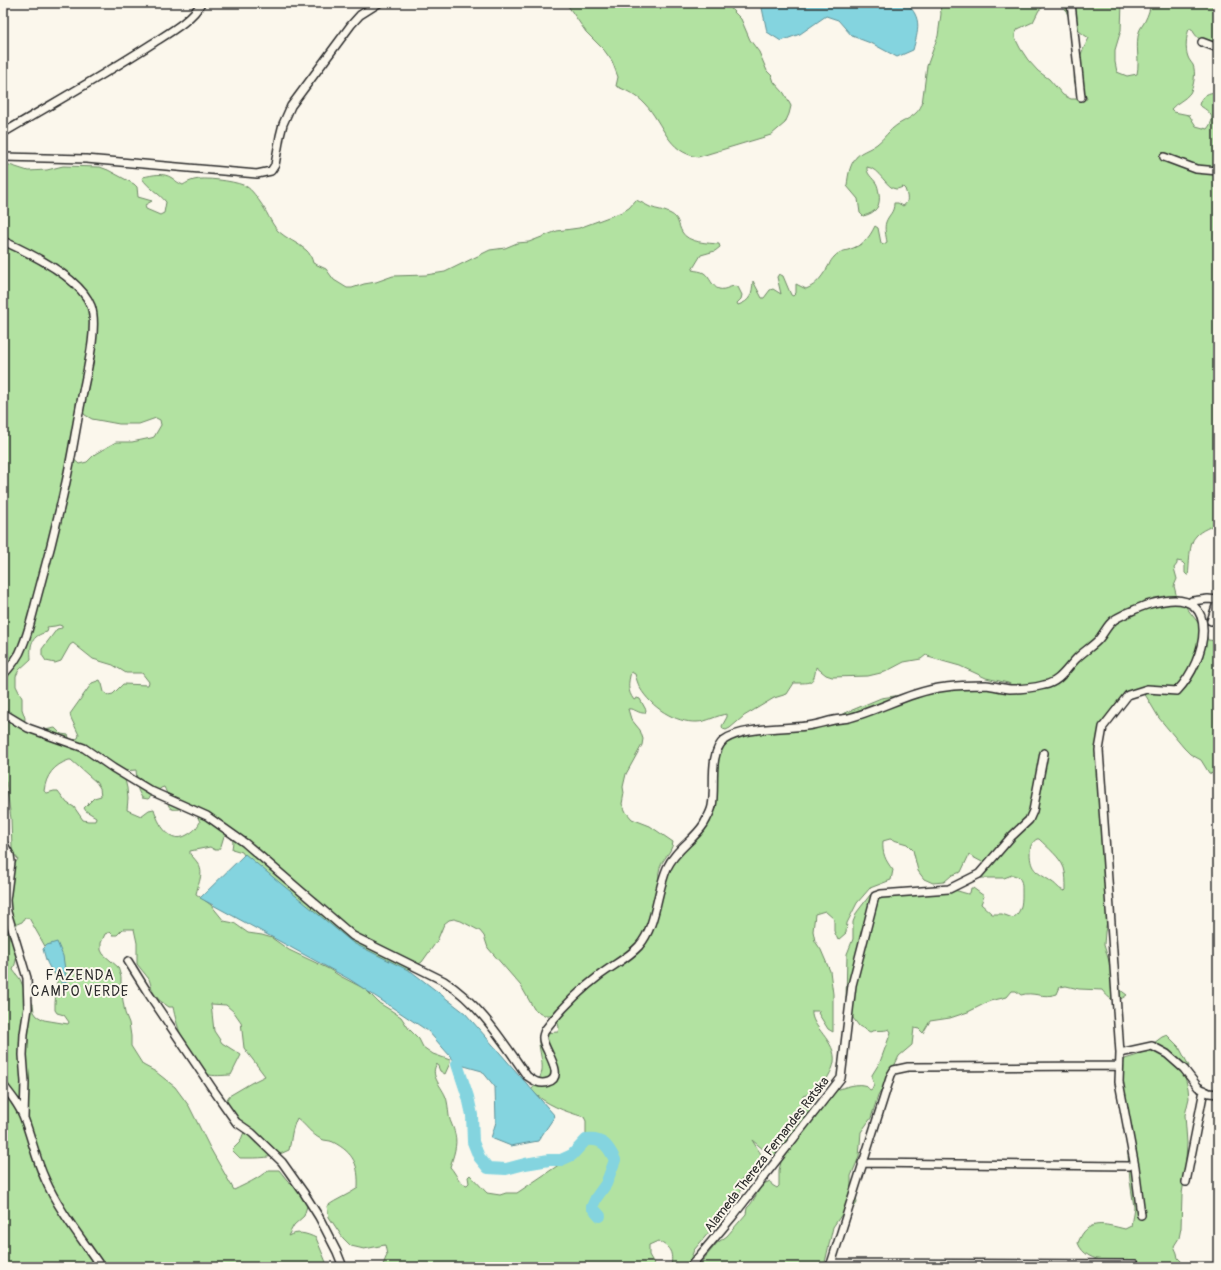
<svg xmlns="http://www.w3.org/2000/svg" width="1221" height="1270" viewBox="0 0 1221 1270" font-family="Pangolin,sans-serif">
	<style>
		.green { fill: #b2e2a1; stroke: #6e8666; fill-rule: evenodd }
		.water { fill: #84d4df; stroke: #609097 }
		.lines { fill: none; stroke-linecap: round; stroke-linejoin: round }
		.river { stroke: #84d4df; stroke-width: 12 }
		.street-casing { stroke: #2b2b2b; stroke-width: 10 }
		.street { stroke: #fbf7ec; stroke-width: 7 }
		.labels { text-anchor: middle; stroke-width: 4; stroke-linejoin: round; paint-order: stroke }
		.street-label { font-size: 13px; fill: #2b2b2b; stroke: #fbf7ec }
		.neighbourhood-label { font-size: 14px; letter-spacing: 1px; fill: #2b2b2b; stroke: #fbf7ec }
	</style>
	<rect width="100%" height="100%" fill="#fbf7ec"/>
	<filter id="ink" filterUnits="userSpaceOnUse"><feTurbulence type="fractalNoise" baseFrequency=".025" numOctaves="2"/><feDisplacementMap in="SourceGraphic" scale="8" xChannelSelector="R" yChannelSelector="G"/><feConvolveMatrix kernelMatrix="1 2 1 2 8 2 1 2 1" color-interpolation-filters="sRGB"/></filter>
	<g filter="url(#ink)">
		<!-- green -->
		<path class="green" d="M566,3H730L732,10L741,19L750,40L759,52L767,71L772,76L774,82L784,93L791,106L789,114L785,123L771,135L698,157C667,152 664,124 645,104C637,95 627,91 616,86L618,77L612,61L604,50L586,32Z
			M940,3H1049L1039,10L1033,22L1018,29L1015,34V38L1020,48L1028,60L1038,71L1049,79L1063,95L1071,99H1087C1086,93 1079,90 1076,85C1069,74 1084,48 1089,38C1073,29 1069,19 1063,3H1122L1121,30L1115,50V62L1117,72L1127,76L1137,74C1140,60 1135,46 1139,32C1140,28 1143,25 1145,21C1148,15 1150,9 1151,3H1218V47C1207,43 1197,41 1192,29H1189C1186,37 1185,49 1188,57C1189,60 1191,62 1193,65C1196,72 1194,86 1190,93C1185,100 1177,102 1171,109L1174,112L1189,115L1196,126L1207,129C1217,117 1210,112 1199,105C1201,95 1209,92 1218,92V173L1215,177L1218,178V523C1211,527 1201,530 1196,536C1188,543 1190,565 1188,576L1185,573V565L1182,562L1177,561V564L1174,568L1177,579L1174,586L1176,594L1206,633L1208,640L1218,641V775L1209,773L1201,760L1190,754L1184,748L1159,718L1146,696L1141,692L1128,693L1119,700L1106,726L1102,752L1101,840L1106,871L1108,916L1105,932L1104,945L1115,981L1119,989L1127,995C1115,1004 1110,1000 1102,990L1079,989L1066,986L1060,987L1057,994C1043,999 1033,991 1021,995L1016,991H1012L1007,997L990,1001L968,1012L950,1018L930,1021L923,1033L919,1029L914,1028L912,1045L899,1056L887,1081L878,1096L871,1118L861,1132L859,1157L851,1176V1193L853,1196L856,1198L857,1203L852,1210L842,1214L833,1227L824,1267H698L703,1260L717,1243L727,1236L746,1214L747,1208C756,1201 757,1185 770,1181L772,1185L777,1188L779,1186V1170L781,1162L771,1152L764,1150L752,1140L764,1159V1164L757,1171L741,1180V1191L731,1206L694,1250L687,1267H671C673,1252 671,1248 658,1241L649,1245V1255L656,1267H382L387,1255L385,1245L364,1249L351,1246L343,1238L329,1217L327,1206C337,1199 348,1195 358,1188C359,1165 354,1153 333,1142C329,1140 325,1141 321,1139C312,1135 305,1124 297,1118C291,1131 292,1137 289,1150C271,1159 260,1158 240,1158L232,1150L240,1142L244,1132L229,1116L223,1106L229,1096L251,1083L265,1076L244,1048L241,1022L234,1012L226,1005L211,1004L214,1031L222,1043L241,1055L231,1075C224,1075 213,1077 207,1074C189,1067 176,1024 173,1007H169L159,1000L153,992L149,979L137,964V943L134,929H123L117,935H113L110,932L105,934L101,943V950L103,954L118,967L121,977V989L125,1013L129,1023L131,1036V1046L143,1065L156,1072L175,1087L189,1106L210,1148L234,1190C246,1184 258,1179 268,1170H279L287,1180L305,1196L307,1206L304,1216L294,1225L288,1236C297,1231 306,1233 316,1238L328,1267H3V888L12,868L18,859L13,853L12,848L11,819L6,782L3,781V743L6,739L3,735V380L4,373L3,368V163L28,171L47,170L63,166L100,167L108,170L134,184L137,187L138,197L152,201L145,205L146,209L160,215L164,213L166,202C159,193 148,188 142,178L143,177C153,175 163,172 172,178C176,181 178,183 183,185C186,183 190,181 194,180C204,177 233,181 243,185C250,187 256,196 260,202C267,211 270,222 278,231C287,239 298,243 306,250C310,253 312,259 313,263L326,269L334,280L347,288H352L364,284L376,282L393,276L426,275L445,272L490,250L505,248L517,243L529,242L557,231L579,228L622,212L629,208L636,200C641,202 646,205 650,207C657,210 665,210 671,214C679,218 678,225 682,232C688,243 708,243 719,244L720,247L715,251L701,255L692,270C696,271 701,271 704,273C710,277 712,287 719,289C726,291 731,284 738,287L742,295L741,299L737,303L738,305C751,301 752,294 753,281L762,298H764L770,290L773,289L781,294L777,277L779,274L783,276L791,295L793,296L796,293V284L806,289C817,285 823,275 829,265C830,262 832,259 834,257C837,253 843,251 848,250C863,245 868,240 875,226L878,228L881,243L884,244L887,242C886,236 884,228 886,222C889,214 894,213 894,203H898L903,206C910,202 907,195 905,189L903,187C900,188 898,189 896,189C887,189 879,168 867,167C866,174 873,178 876,183C878,186 878,189 879,193C881,206 876,213 863,216L860,213L858,199L847,186C848,175 850,160 861,153C866,150 872,148 877,144C884,139 889,130 897,125C907,119 918,115 922,104L927,66L938,36L941,14ZM76,403H77L85,415L92,419L119,424H139L156,418L160,420L161,425L154,437L151,438L132,442H116L95,454L87,462L79,464L72,458L77,409ZM59,625L62,626V628L57,629L42,649V655L46,661L55,663L61,661L70,645L73,643L93,659L113,665L126,673H142L149,682L148,685L123,684L113,694L108,695L104,692L102,684L100,680L92,683L70,714L71,718L79,735L78,738L72,741L70,740L68,735L61,734L55,728L34,732L24,728L25,718L22,709V698L16,686V676L19,670L31,659C30,644 31,636 47,632L48,629L47,627L55,626ZM926,655L930,656L928,657L960,666L986,678L1008,683L1012,685V688L942,689L881,698L838,716L818,723L735,736L725,745L718,759L710,823L678,854L659,879C656,862 672,855 673,842L650,826L632,819L626,812L622,804L624,793L623,787L626,774L642,745L643,739L640,730L631,719L628,709C634,708 639,714 645,713L646,710L640,699L637,698L634,700C627,691 628,683 631,672L635,674C636,678 638,684 640,688C651,707 675,723 697,722C707,722 717,715 727,714V717L722,726L723,729L726,730L730,728L744,716L774,698L787,694L794,683C811,683 814,684 816,667L826,675L832,677L868,676L885,672L904,662L921,659ZM69,760H71L96,782L100,788L101,796L94,798L84,808L86,811L96,817L95,821H88L83,820L74,807L67,803L58,791H54L47,793L44,791C46,775 54,765 69,760ZM136,770L138,790L142,798L148,799L161,788L164,787C168,794 166,796 168,803C170,814 180,807 187,809C190,809 193,811 196,813L200,822C196,829 194,831 187,835C170,845 158,824 154,809L149,810L141,816L127,810L128,799L127,788L123,771ZM229,833L233,842L232,849L242,852L244,855L243,867L391,974L408,971L422,962L437,941L444,924L449,920L454,919L461,921L480,931L484,936L488,948L521,986L534,1009L544,1015H553L556,1017L559,1027L558,1032L544,1033L539,1035C537,1050 547,1066 539,1079C537,1083 534,1087 531,1090C546,1105 564,1111 584,1117L586,1121V1134L581,1144L566,1160L517,1193H506L500,1195L487,1193L470,1175L468,1177L469,1183L467,1185C458,1183 456,1173 450,1167C453,1157 458,1145 455,1134C454,1128 450,1122 449,1116C448,1109 448,1101 445,1095C441,1086 429,1074 437,1064L440,1071L445,1074L450,1063V1060L433,1054L423,1047L419,1039L409,1029L401,1017L392,1011L379,1003L365,989L340,976L329,969L289,950L272,938L262,935L248,933L234,923L224,921L211,905L196,894C201,874 206,870 190,854V851L210,847L215,850H218L221,846L224,836ZM890,839L907,844L913,850L918,871L924,879L933,883L944,882L952,875L961,872L969,855L984,863L979,876L980,878H1004L1012,875C1014,875 1017,876 1018,877C1022,880 1022,885 1022,889C1022,900 1023,911 1013,918L1002,914H992L981,904L984,896L973,888H971L970,893L968,894L951,889L948,890V893L879,892L870,895L857,912L853,922V939L847,954L846,1000L853,1018L859,1026L870,1032C876,1029 883,1032 889,1029L891,1032L880,1062L872,1075V1078L874,1084L872,1089L870,1090C868,1088 866,1085 863,1085C856,1083 836,1089 830,1094C823,1099 819,1106 810,1109L803,1098V1096L820,1090C825,1081 833,1071 834,1062C837,1041 810,1027 812,1011H820L818,1013L828,1029L833,1032V994L830,971L821,950L815,941L813,931L815,914L825,911L834,919V931L838,940L846,933L847,923L857,903L870,888L891,880L893,870C885,860 882,853 883,841ZM1037,839H1039C1047,847 1060,857 1064,868C1066,874 1066,883 1066,890L1065,891C1059,890 1057,885 1052,882C1038,872 1030,872 1030,852C1030,846 1032,842 1037,839ZM25,918H29L46,948L57,982L55,1003V1010L57,1013L64,1015L69,1022L68,1024L44,1020L37,1016L34,1012L33,1004L26,994L20,979L13,970C20,953 16,943 12,926L22,922Z
			M1167,1035L1179,1047L1189,1066L1185,1077L1188,1088L1189,1098L1185,1115L1187,1143L1185,1174L1182,1194L1181,1228L1179,1238L1174,1246L1177,1253L1178,1258L1183,1263V1267H1141C1122,1259 1087,1267 1078,1243C1087,1218 1104,1224 1125,1229L1131,1226L1134,1207L1130,1181L1121,1065L1125,1059L1138,1055L1162,1037Z"/>
		<!-- water -->
		<path class="water" d="M761,3H906C923,18 918,31 913,50L897,57L873,44L852,36L838,20L826,16L800,34L781,41L767,32Z
			M245,854L353,943L412,972L465,1013L555,1116L538,1141L511,1146L491,1138L496,1122L495,1087L482,1071L457,1064L428,1031L349,979L200,898Z
			M57,942L63,956L67,983H61C58,973 55,975 50,968C46,962 45,956 43,949L47,945Z"/>
		<g class="lines">
			<!-- river -->
			<path class="river" d="M457,1064L468,1097L472,1115L473,1142L479,1157L488,1168L506,1169L525,1164L549,1160H561L572,1155L586,1140C603,1138 608,1146 615,1160L606,1184L596,1198L592,1207L600,1216"/>
			<!-- street casing -->
			<g class="street-casing">
				<path id="street" d="M1071,3L1081,97
					M1202,42L1218,48
					M3,133C52,104 102,76 150,45C165,35 193,20 201,3
					M3,157L86,159L257,174L271,171L275,165L280,136L283,124L291,106L351,25L360,15L379,3
					M1164,157L1196,169L1218,171
					M3,241C30,253 80,277 91,306C99,328 85,378 81,402C76,428 72,455 66,482C58,518 49,554 39,590C34,608 30,628 23,645C19,657 11,666 3,675
					M1192,601L1208,599L1218,600
					M1211,621L1218,600
					M3,713L28,728L84,748L113,768L151,791L207,816L245,843L353,936L444,981C480,1004 503,1042 527,1076C534,1081 540,1085 548,1082C565,1077 547,1053 544,1043C542,1038 543,1035 545,1030C561,1009 579,991 600,975C613,965 628,958 639,946C657,925 656,893 667,868C675,850 694,840 704,824C707,818 711,812 712,806C716,787 708,754 724,740C742,727 784,729 806,726C816,725 824,722 834,720C839,719 844,719 849,718C882,709 911,691 946,687C959,685 973,685 986,685C994,686 1002,688 1010,689C1020,689 1033,688 1044,685C1060,682 1066,669 1077,658C1084,651 1093,646 1099,639C1104,633 1108,624 1114,620C1118,617 1123,615 1127,613C1141,607 1149,603 1164,601C1221,591 1207,660 1177,691L1147,689L1128,695L1103,727L1099,750L1120,1053
					M3,843L10,855L11,862L6,900L7,912L27,978L28,1008L24,1034L23,1055L25,1082L24,1118
					M128,961L148,993L212,1088L236,1122L252,1133L282,1162L304,1193L319,1217L337,1252L343,1267
					M3,1085C11,1095 20,1106 24,1118C32,1139 36,1160 45,1179C59,1211 82,1239 101,1267
					M862,1163L1129,1166
					M1186,1182L1204,1090
					M1141,1215L1135,1167L1119,1082L1120,1053L1152,1046L1167,1054L1184,1069L1198,1087L1209,1093L1218,1094
					M831,1263L1135,1264
					M690,1267L733,1216L841,1078L852,985L875,896L881,894L949,889L979,874L1011,837L1029,820L1033,811L1044,753
					M830,1267L891,1075L894,1070L908,1067L1119,1066"/>
			</g>
			<!-- street -->
			<use href="#street" class="street"/>
		</g>
	</g>
	<g class="labels">
		<!-- street labels -->
		<g class="street-label">
			<text transform="translate(766 1154) rotate(-52)" y="5">Alameda Thereza Fernandes Ratska</text>
		</g>
		<!-- neighbourhood labels -->
		<g class="neighbourhood-label">
			<text x="80" y="980">FAZENDA<tspan x="80" dy="16">CAMPO VERDE</tspan></text>
		</g>
	</g>
	<!-- margin -->
	<rect width="1221" height="1270" fill="none" stroke="#fbf7ec" stroke-width="16"/>
	<rect x="8" y="8" width="1205" height="1254" fill="none" stroke="#2b2b2b" stroke-width="1.5" filter="url(#ink)"/>
</svg>
